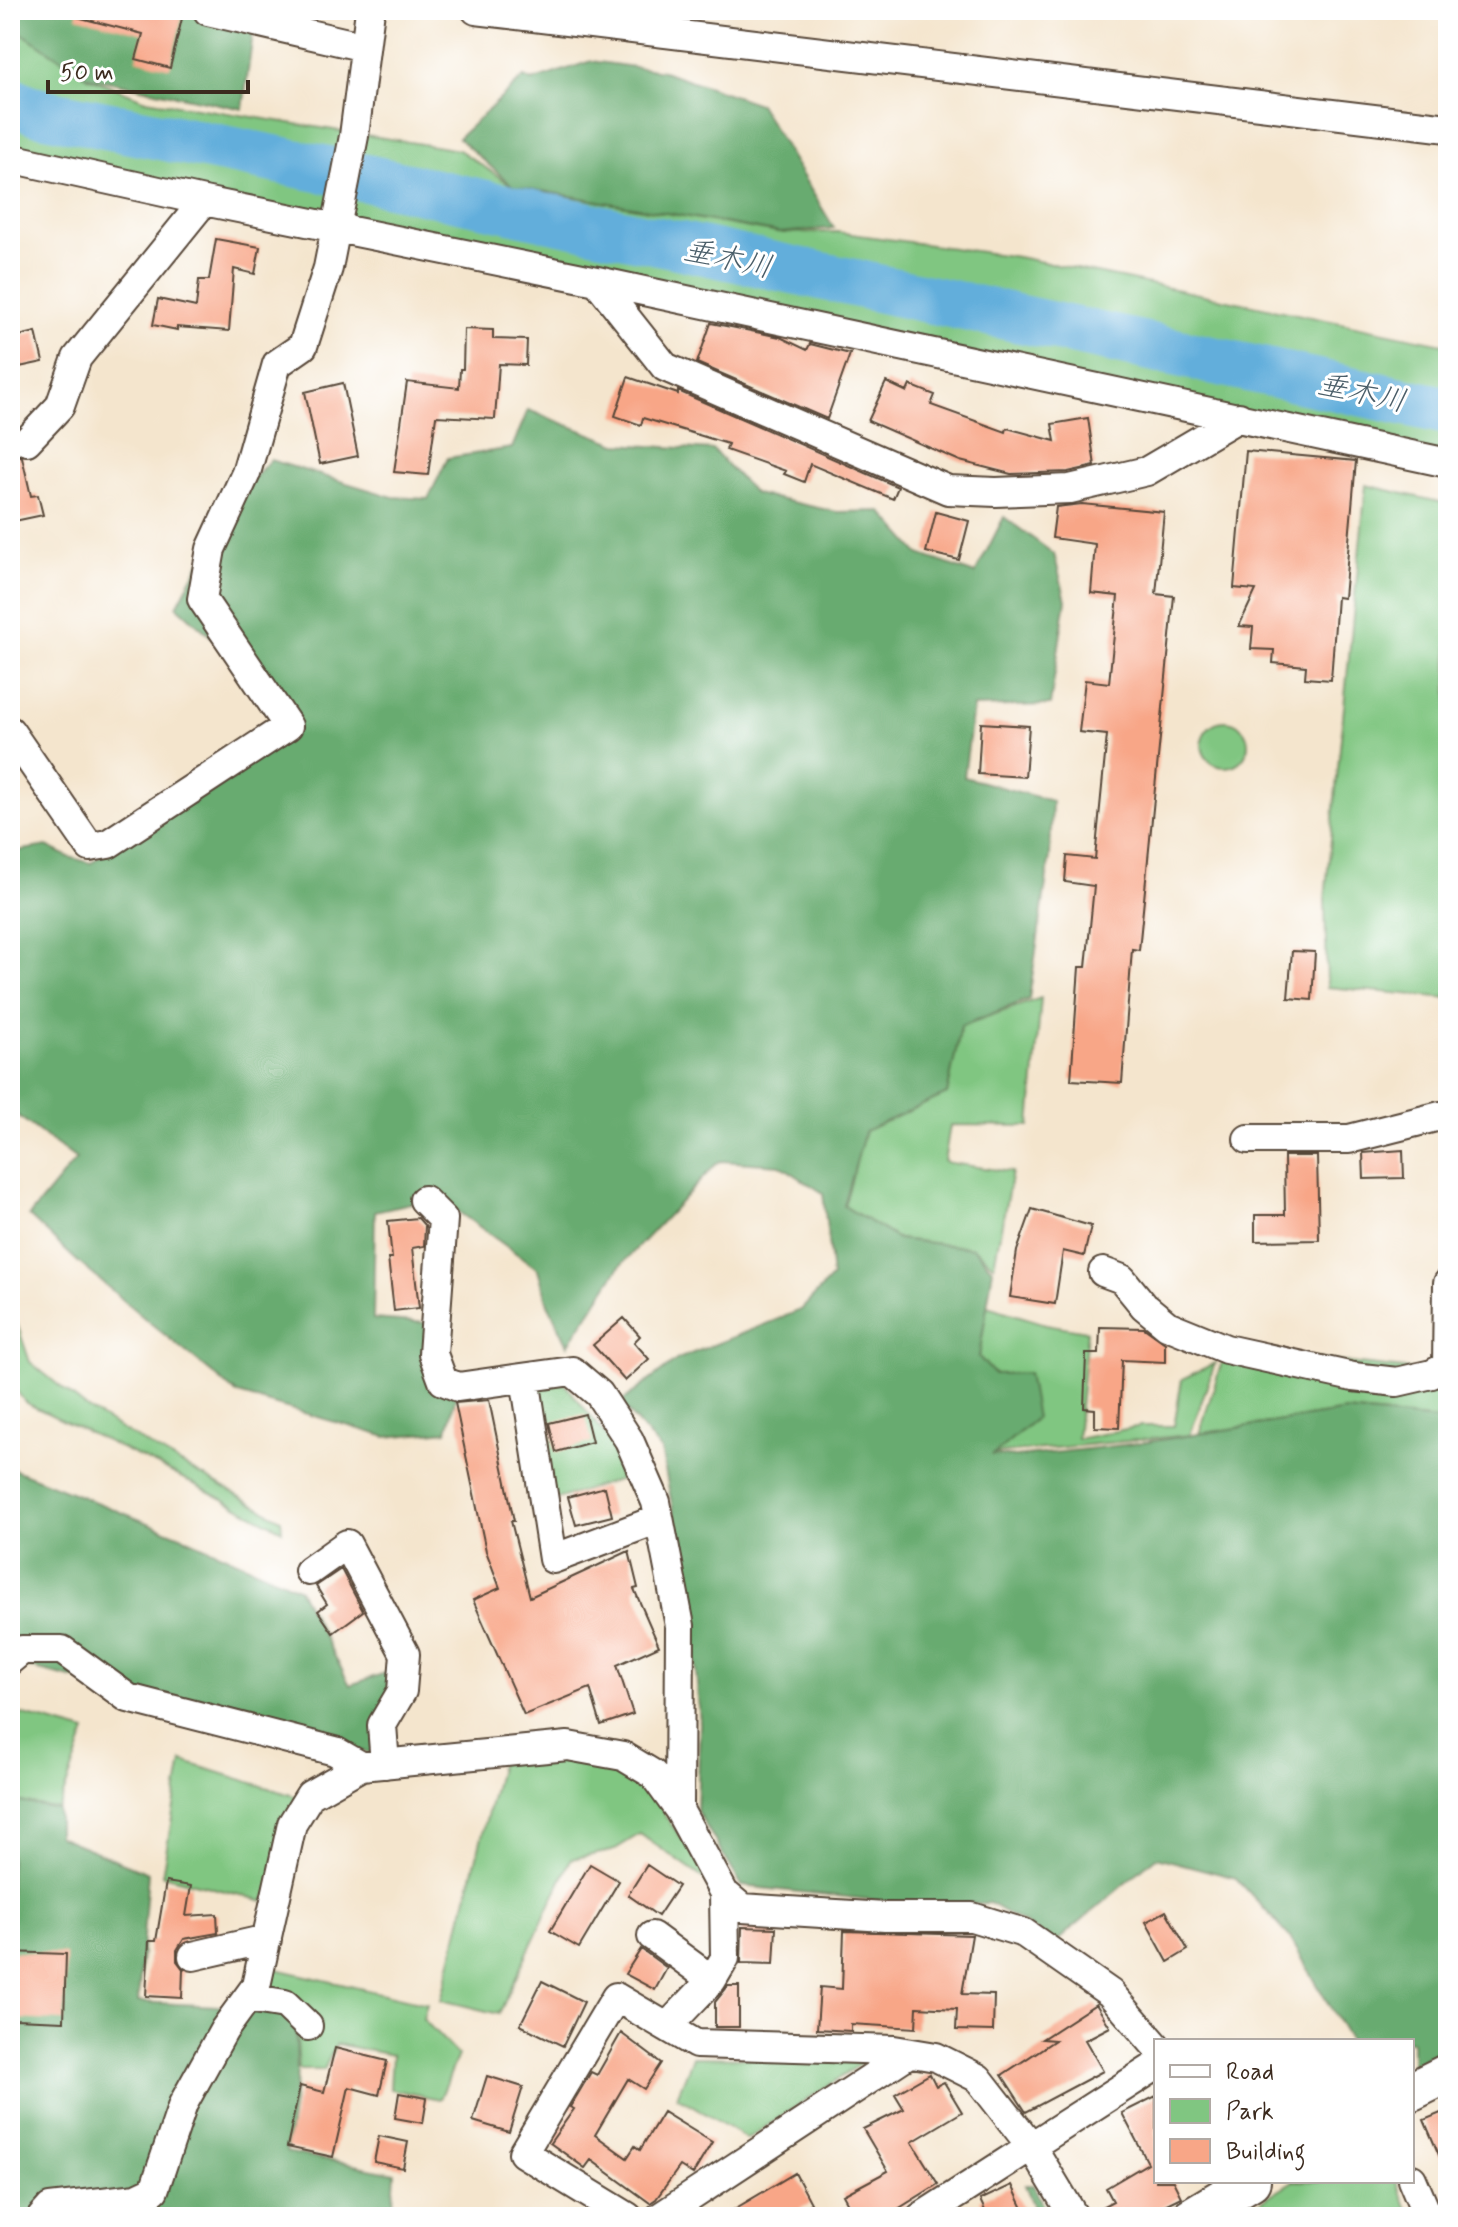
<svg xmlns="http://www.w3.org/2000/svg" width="1458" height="2227" viewBox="0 0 1458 2227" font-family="Mynerve,'Klee One',sans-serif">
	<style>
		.green { fill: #80c681; stroke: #5e7850; stroke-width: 2 }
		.forest { fill: #68ab6f; stroke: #526a46; stroke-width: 2 }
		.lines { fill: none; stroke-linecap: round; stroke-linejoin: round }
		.river { stroke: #62aedb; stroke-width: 48 }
		.building { fill: #f8a687 }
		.street-casing { stroke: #574638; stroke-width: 32 }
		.secondary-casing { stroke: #574638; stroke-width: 42 }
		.street { stroke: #fff; stroke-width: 28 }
		.secondary { stroke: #fff; stroke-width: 38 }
		.labels { text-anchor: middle; stroke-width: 6; stroke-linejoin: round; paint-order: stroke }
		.water-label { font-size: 30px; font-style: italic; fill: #4b5f6a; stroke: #fff }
	</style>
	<rect width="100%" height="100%" fill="#fff"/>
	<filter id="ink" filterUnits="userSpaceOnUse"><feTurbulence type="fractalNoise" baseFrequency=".0125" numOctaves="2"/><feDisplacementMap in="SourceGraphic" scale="16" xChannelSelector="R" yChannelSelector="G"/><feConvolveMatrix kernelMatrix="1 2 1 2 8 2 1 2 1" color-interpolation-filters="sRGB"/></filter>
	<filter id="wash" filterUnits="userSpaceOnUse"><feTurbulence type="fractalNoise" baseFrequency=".006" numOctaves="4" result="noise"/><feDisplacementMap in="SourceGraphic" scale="32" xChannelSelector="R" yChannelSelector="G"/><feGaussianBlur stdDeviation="1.8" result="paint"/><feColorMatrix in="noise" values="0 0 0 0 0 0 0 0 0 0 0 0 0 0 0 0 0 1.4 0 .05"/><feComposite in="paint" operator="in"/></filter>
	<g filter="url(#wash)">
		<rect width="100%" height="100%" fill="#f4e5cd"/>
		<!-- green -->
		<path class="green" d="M10,24L88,77L146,100L459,150L513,186L778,233L837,232L1018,257L1448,345V465L1329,433L504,248L279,212L10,151Z
			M1366,485L1448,504V998L1327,987L1325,899Z
			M1202 744a23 23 0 1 1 46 0a23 23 0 1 1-46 0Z
			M1041,998L1030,1126L950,1125L944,1162L1012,1172L994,1265L973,1248L898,1239L844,1206L866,1126L947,1094L961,1026Z
			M10,1303L30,1362L73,1397L92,1412L181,1464L281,1519L282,1530L167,1470L26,1403L10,1383Z
			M987,1306L1046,1324L1087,1331L1077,1439L1141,1426H1174L1182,1379L1215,1363L1190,1435L992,1454L994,1374L979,1357Z
			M1226,1349L1448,1374V1421L1346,1411L1199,1434Z
			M557,1374L637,1474L551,1501L532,1377Z
			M10,1711L86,1732L58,1809L10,1800Z
			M503,1752L645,1769L665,1816L724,1893L640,1834L612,1851L571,1859L499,2014L441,2000Z
			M182,1761L307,1800L264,1901L162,1875Z
			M268,1967L427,2004L423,2019L458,2055L440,2099L390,2089L392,2055L336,2044L324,2070H299L296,2026L255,1995Z
			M693,2057L867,2060L747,2139L677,2096Z
			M1293,2181H1396L1410,2217H1235Z"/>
		<!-- forest -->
		<path class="forest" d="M10,10H256L243,109L88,77L17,30L10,24Z
			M591,61L663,71L759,104L834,228L781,233L513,186L458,138L524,77L532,81Z
			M528,410L617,444L713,450L755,494L837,512L881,511L919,554L975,574L1004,517L1054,554L1066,600L1050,705L973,707L964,777L1052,801L1050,856L1029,999L961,1026L947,1094L865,1131L844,1206L898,1239L973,1248L993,1269L979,1357L994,1374L1028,1373L1036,1418L993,1455L1016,1457L1141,1443L1346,1411L1448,1421V2047L1412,2064V2041H1350L1289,1936L1236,1878L1156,1857L1056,1942L989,1903L923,1905L742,1886L697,1811L700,1724L690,1594L661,1450L620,1403L678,1359L801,1310L832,1277L823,1193L780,1165L721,1161L717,1163L620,1266L568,1345L548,1304L538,1269L438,1197L375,1211L373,1319L428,1323L458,1387L447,1431L387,1437L238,1394L149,1322L76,1260L29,1216L76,1159L10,1110V852L47,846L69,857L91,863L287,705L177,606L232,502L270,460L393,497L428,499L448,458L512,448Z
			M10,1468L181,1536L298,1588L350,1685L397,1669L376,1755L304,1735L10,1663Z
			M10,1800L58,1809V1836L148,1873L138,2002L279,2009L296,2027L297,2073L286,2152L395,2173L392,2217H10Z
			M1025,2185H1033L1049,2217H1038Z"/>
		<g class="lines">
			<!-- river -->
			<path class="river" d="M10,100L36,111L338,172L1448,411"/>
		</g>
		<g id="blocks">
			<!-- building -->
			<path class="building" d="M78,10H184L170,68L136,59L143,34L77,17Z
				M216,239L260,247L255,274L234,269L229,331L177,327V330L153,325L158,299L196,307L199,280H209Z
				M711,323L780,337L807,350L810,344L850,354L827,419L697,363Z
				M464,329L493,330V339L527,340L526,365L499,364L495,419L436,416L428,475L394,472L407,382L459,388L460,369H463Z
				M36,332L43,362L10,369V338Z
				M628,377L678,394V391L898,487L893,499L810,464L804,482L784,474L786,471L726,450L728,444L643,418L641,425L615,416Z
				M886,382L907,392L910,385L935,395L931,405L1006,432L1007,428L1055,441L1052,424L1088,418L1095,466L1068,472L1011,474L960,461L868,421Z
				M343,383L358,456L320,464L305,392Z
				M11,442L15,453L22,457L31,496L38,495L43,515L10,522Z
				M1246,451L1356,461L1344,598L1337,597L1331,680L1305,678L1306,666L1273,663L1274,650L1251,649L1253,627L1239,626L1256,590L1234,588Z
				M1082,504L1164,512L1156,594L1174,596L1139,950L1132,949L1122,1083L1071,1080L1079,967H1086L1094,886L1065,882L1067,856L1095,859L1107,735L1079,732L1085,680L1109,683L1118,596L1091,593L1095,544L1052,538L1056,507Z
				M936,512L969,521L959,560L926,552Z
				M981,723L1029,726L1025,777L978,774Z
				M1292,951L1315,952L1312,1000L1288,998Z
				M1403,1150L1404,1178L1364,1179L1363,1153Z
				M1284,1156H1317L1319,1240L1255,1241V1215H1285Z
				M1032,1209L1091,1226L1084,1256L1063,1251L1055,1304L1010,1297L1017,1251Z
				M418,1218L425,1226L424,1246L412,1248L419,1308L394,1311L388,1258H392L388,1221Z
				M624,1318L640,1336L634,1342L649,1359L625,1381L593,1345Z
				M1100,1327L1144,1328L1165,1343V1362L1122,1360L1119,1428L1095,1427V1409L1084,1408L1086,1354H1099Z
				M489,1400L514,1521H511L530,1597L629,1551L638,1588L634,1589L659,1646L617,1665L633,1714L601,1725L590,1688L524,1715L473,1600L500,1588L486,1551L455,1403Z
				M585,1414L592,1442L556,1452L549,1423Z
				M605,1487L612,1516L576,1525L568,1497Z
				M341,1569L363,1611L333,1633L318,1611L327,1604L316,1586Z
				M590,1864L619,1881L579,1948L550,1931Z
				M647,1865L678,1886L658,1916L628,1895Z
				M166,1882L191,1886L186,1916L217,1914L218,1933L184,1939L177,1950V1961L183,1969L182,1998L146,1996L149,1941H156Z
				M1166,1911L1188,1950L1168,1962L1146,1922Z
				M742,1927L776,1928L774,1964L741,1963Z
				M844,1931L972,1935L962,1994L994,1995L993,2031L956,2030L957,2009L917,2007L916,2028L851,2024V2031L817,2029L820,1987L842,1989Z
				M641,1949L667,1968L655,1990L625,1974Z
				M10,1952L66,1954L64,2021L15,2019V1988H10Z
				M542,1981L584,2002L563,2046L520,2025Z
				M728,1986H739V2027H715V2002Z
				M1096,2004L1110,2027L1085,2040L1103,2071L1026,2112L1002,2075L1055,2040L1042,2039Z
				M621,2033L661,2063L644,2089L628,2079L595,2135L627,2158L635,2146L640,2150L663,2112L712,2142L693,2174L680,2166L656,2199L650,2203L591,2160L585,2168L550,2143L574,2109L570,2107L591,2072L597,2075Z
				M335,2048L387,2061L379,2095L349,2087L333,2157L287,2147L300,2086L324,2092Z
				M930,2074L936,2086L944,2082L962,2112L912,2142L938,2184L885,2217H855L843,2195L888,2171L863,2129L904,2109L895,2094Z
				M487,2076L523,2087L509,2132L473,2121Z
				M399,2093L427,2098L423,2123L395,2118Z
				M1156,2096V2181H1173L1181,2197L1140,2217H1091L1090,2213L1113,2201L1106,2188L1148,2163L1122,2113Z
				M1448,2110V2176L1424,2120Z
				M379,2136L408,2142L403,2168L374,2162Z
				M795,2173L811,2203L786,2217H721Z
				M1012,2185L1027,2217H988L980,2200Z"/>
		</g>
	</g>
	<g filter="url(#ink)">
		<use href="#blocks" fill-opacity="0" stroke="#574638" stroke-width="2"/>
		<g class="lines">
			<!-- street casing -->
			<g class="street-casing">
				<path id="street" d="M476,10L1448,128
					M208,11L365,47
					M10,158L204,201L597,281L665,367L948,490L996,492L1070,489L1147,471L1239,417
					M597,281L1448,463
					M27,441L60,406L77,358L204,201
					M10,731L90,847L108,844L288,726L202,599L211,549L246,473L277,364L303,346L328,268L354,136L370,10
					M1248,1139H1349L1440,1116L1448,1119
					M424,1200L443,1219L433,1354L443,1381L458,1387L572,1371L599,1394L629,1440L656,1502L680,1626L679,1810
					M1103,1272L1122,1279L1144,1306L1167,1325L1226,1349L1353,1377L1397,1382L1432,1374L1447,1366L1448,1283
					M525,1378L553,1559L659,1519
					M309,1571L347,1544L405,1654L402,1691L382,1725L385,1764
					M10,1660L22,1650H62L128,1698L335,1751L361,1766
					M652,1936L712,1980
					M193,1956L267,1939
					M248,1998L285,2004L308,2026
					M667,2027L712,1980L725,1958L724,1893
					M1412,2179L1428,2217
					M42,2217L50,2208L137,2198L154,2190L183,2104L224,2030L256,1986L292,1824L310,1795L361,1766L568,1746L623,1756L653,1774L679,1810L724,1893L742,1908L885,1917H972L1024,1933L1110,1993L1156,2046
					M628,2217L523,2153L616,1997L696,2044L894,2050L936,2057L978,2078L1032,2147L1074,2217
					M660,2217L909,2053
					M921,2217L1156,2066"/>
			</g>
			<!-- secondary casing -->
			<g class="secondary-casing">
				<path id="secondary" d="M1412,2091L1448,2073
					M1191,2217L1251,2181"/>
			</g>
			<!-- street -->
			<use href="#street" class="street"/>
			<!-- secondary -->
			<use href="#secondary" class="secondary"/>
		</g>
	</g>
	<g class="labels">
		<!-- water labels -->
		<g class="water-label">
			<text transform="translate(728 258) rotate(12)" y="10">垂木川</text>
			<text transform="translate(1362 392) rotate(12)" y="10">垂木川</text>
		</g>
	</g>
	<!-- margin -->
	<rect width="1458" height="2227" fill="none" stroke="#fff" stroke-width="40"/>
	<!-- legend -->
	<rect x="1154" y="2039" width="260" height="144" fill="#ffffff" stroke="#b1aaa5" stroke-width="2"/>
	<rect x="1170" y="2065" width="40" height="12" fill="#ffffff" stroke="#b1aaa5" stroke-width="2"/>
	<text x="1226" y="2079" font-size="24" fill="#3b2a1e">Road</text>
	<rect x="1170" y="2099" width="40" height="24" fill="#80c681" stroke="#b1aaa5" stroke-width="2"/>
	<text x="1226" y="2119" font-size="24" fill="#3b2a1e">Park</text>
	<rect x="1170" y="2139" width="40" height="24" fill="#f8a687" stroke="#b1aaa5" stroke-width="2"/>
	<text x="1226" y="2159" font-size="24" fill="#3b2a1e">Building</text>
	<!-- scale -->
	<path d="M48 80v12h200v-12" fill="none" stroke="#3b2a1e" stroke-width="4"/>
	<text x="60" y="80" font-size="24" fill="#3b2a1e" stroke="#ffffff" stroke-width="6" paint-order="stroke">50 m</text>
</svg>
